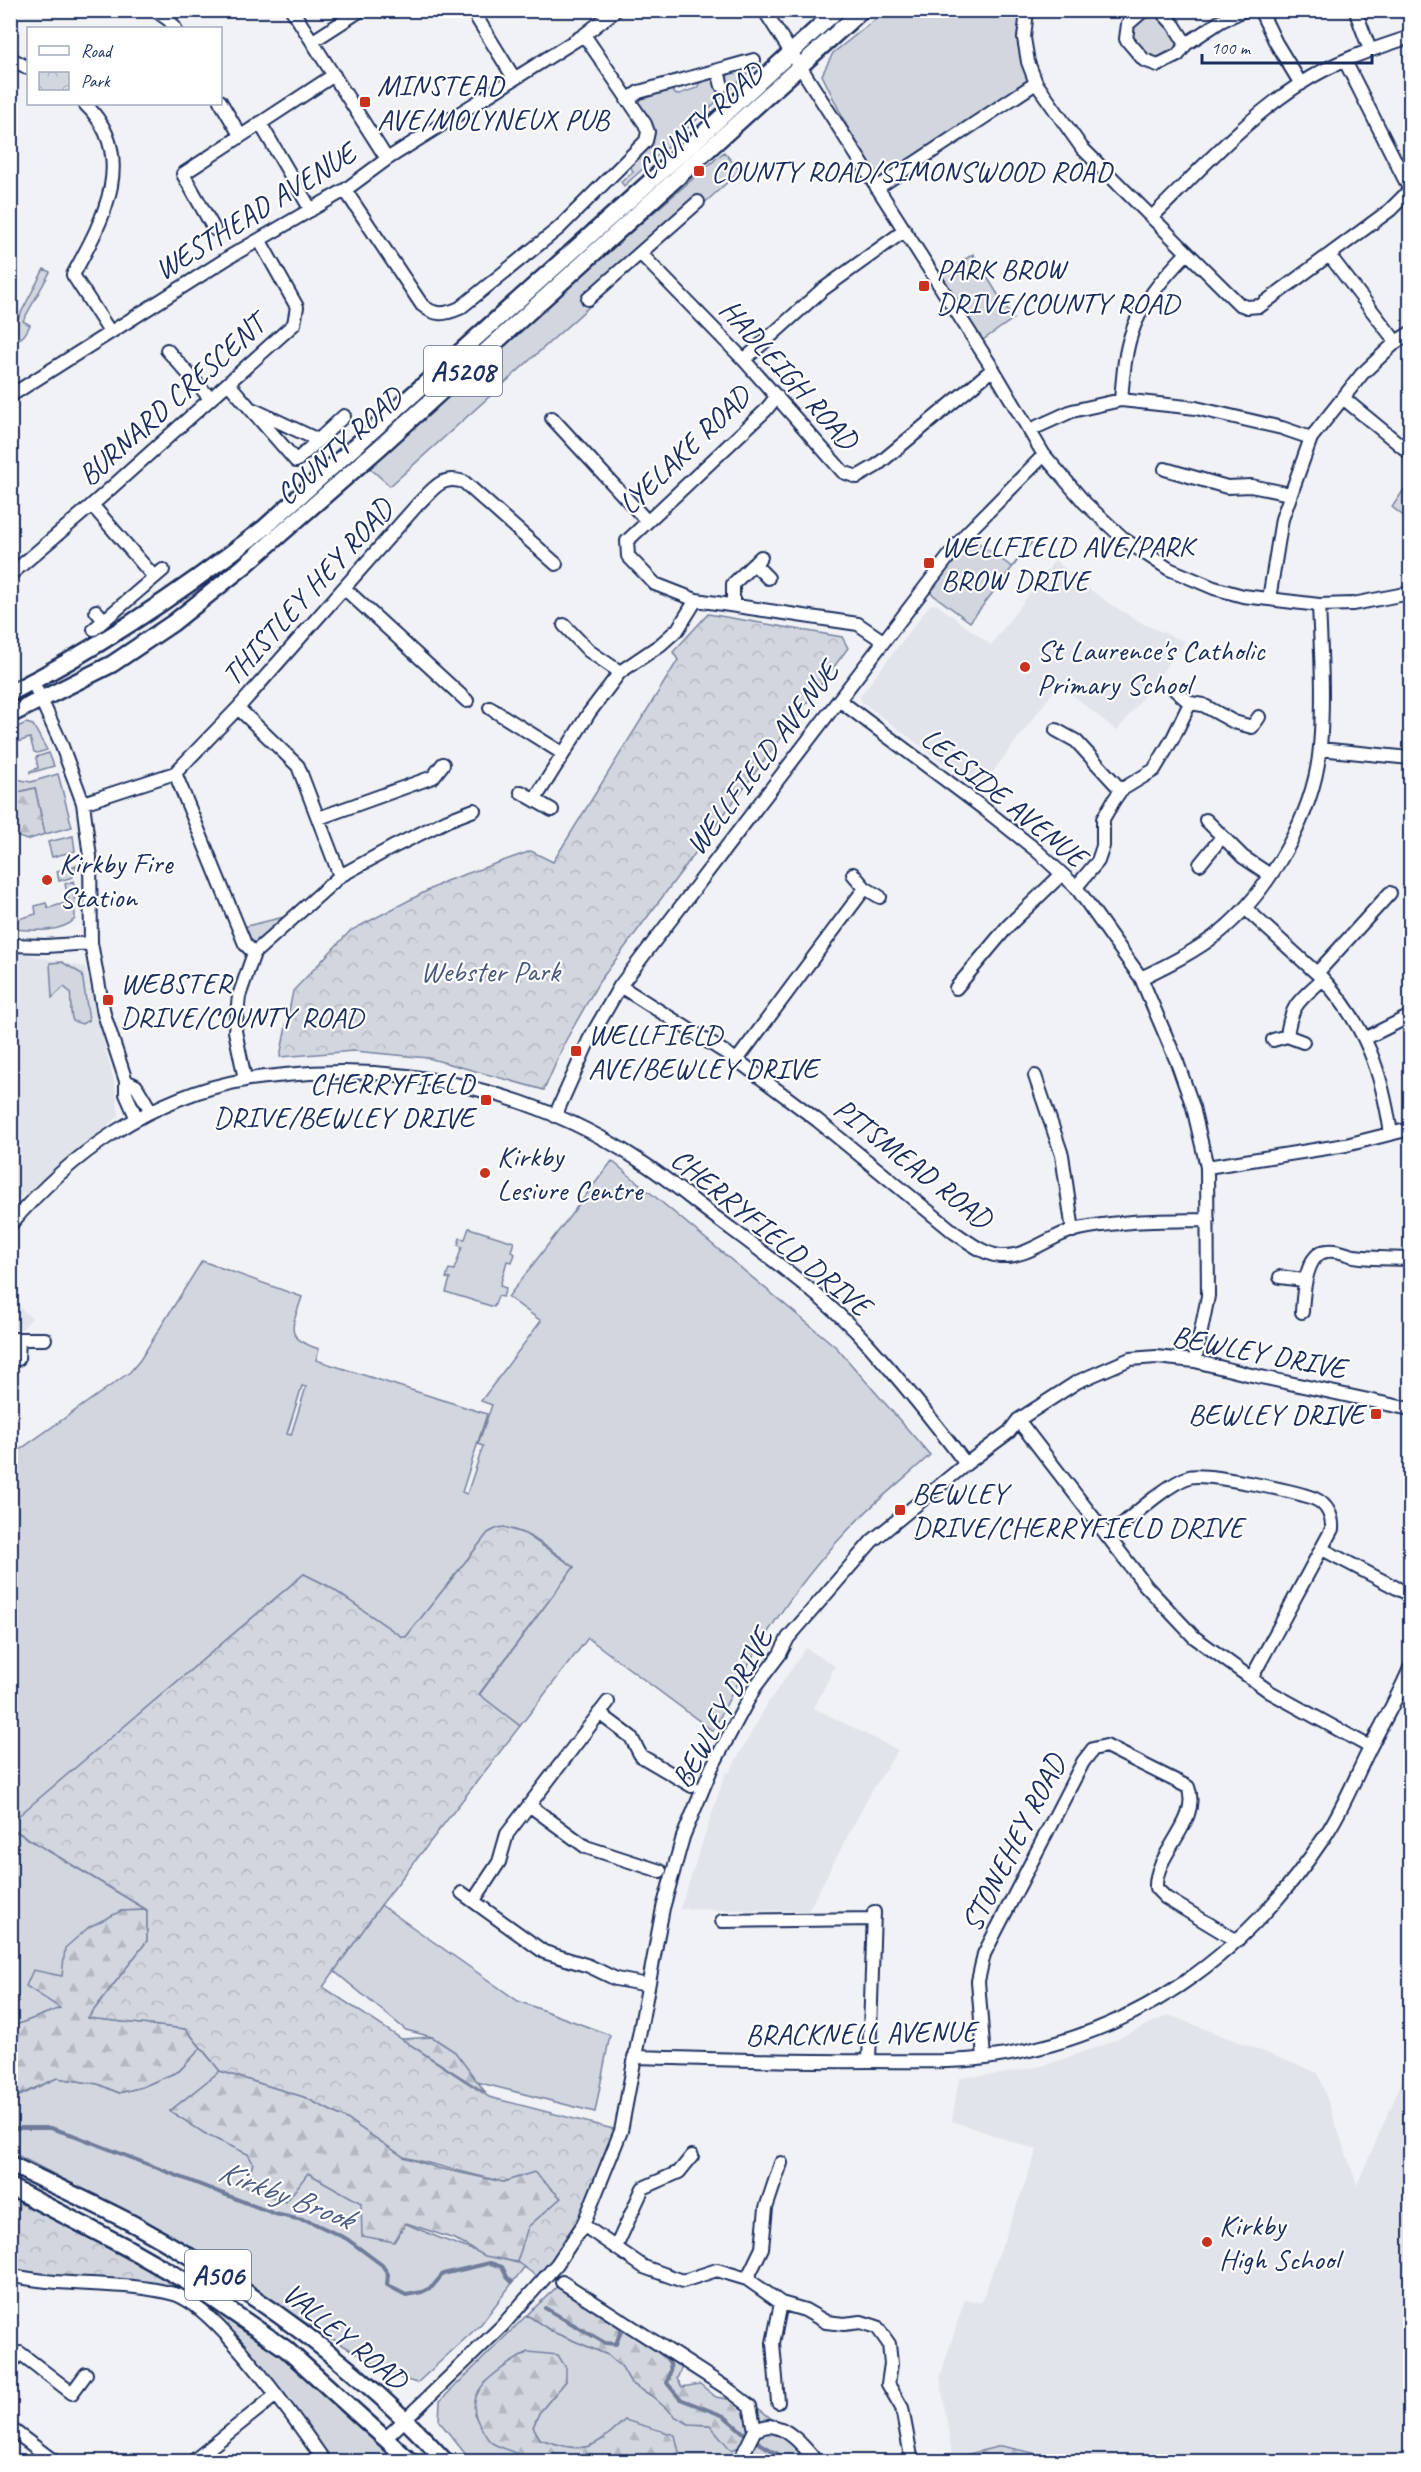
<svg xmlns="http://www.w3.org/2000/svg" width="1421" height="2472" viewBox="0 0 1421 2472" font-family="Caveat,sans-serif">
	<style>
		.built { fill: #e1e4ea }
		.grass { fill: #d2d6df; stroke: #76829e; stroke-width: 1.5; fill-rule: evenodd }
		.forest { fill: url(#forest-firs); stroke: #76829e; stroke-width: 1.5 }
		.park { fill: url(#park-crowns); stroke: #76829e; stroke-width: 1.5 }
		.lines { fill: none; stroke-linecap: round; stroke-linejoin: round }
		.stream { stroke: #707c9a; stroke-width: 4 }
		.minor-casing { stroke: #1b2f5e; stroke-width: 16 }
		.major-casing { stroke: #1b2f5e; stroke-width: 20 }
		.minor { stroke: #fff; stroke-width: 12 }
		.major { stroke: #fff; stroke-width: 15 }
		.poi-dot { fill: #c8321e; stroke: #fff; stroke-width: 2 }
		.labels { text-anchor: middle; stroke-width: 4.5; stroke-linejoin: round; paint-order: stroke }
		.shield { fill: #fff; stroke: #5f6d8e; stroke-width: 1.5 }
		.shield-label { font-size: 28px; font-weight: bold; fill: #1b2f5e }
		.poi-label { font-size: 30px; fill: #1b2f5e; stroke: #fff; text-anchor: start }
		.street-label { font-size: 30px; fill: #1b2f5e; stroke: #fff }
		.park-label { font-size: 30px; fill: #49597e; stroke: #fff }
		.water-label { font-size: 32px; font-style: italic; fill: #4c5c81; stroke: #fff }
	</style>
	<defs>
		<pattern id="forest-firs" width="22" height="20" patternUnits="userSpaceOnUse" patternTransform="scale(1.5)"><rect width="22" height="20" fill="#d2d6df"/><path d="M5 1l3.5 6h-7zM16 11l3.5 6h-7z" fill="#b4b8c2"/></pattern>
		<pattern id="park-crowns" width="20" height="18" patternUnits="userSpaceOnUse" patternTransform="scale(1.5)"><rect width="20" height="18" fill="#d2d6df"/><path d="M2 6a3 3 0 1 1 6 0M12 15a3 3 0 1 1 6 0" fill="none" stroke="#b4b8c2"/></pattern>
	</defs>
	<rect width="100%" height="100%" fill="#f1f2f5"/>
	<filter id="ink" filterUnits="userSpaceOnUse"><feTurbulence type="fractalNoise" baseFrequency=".0167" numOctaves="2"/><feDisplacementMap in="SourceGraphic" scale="12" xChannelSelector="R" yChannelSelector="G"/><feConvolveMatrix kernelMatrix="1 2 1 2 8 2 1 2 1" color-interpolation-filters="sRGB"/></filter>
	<g filter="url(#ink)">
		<!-- built -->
		<path class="built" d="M1055,560L1068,571L1067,573L1113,606L1144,624L1185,642L1117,731L1059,684L979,790L861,701L860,696L930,605L936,604L991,645Z
			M11,951L85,967L115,1086L119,1116L11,1205Z
			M11,1300L32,1318L22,1329H11Z
			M806,1648L835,1666L814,1708L898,1750L871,1792L808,1911L680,1909L726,1772L729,1773L768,1703Z
			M1169,2015L1318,2073L1357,2185L1410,2063V2461H953L940,2377L965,2299L981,2303L1037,2150L952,2121L959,2078L1001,2074L1046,2065L1108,2043Z"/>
		<!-- grass -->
		<path class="grass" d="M886,11H1027L1036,83L877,188L822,75L833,53Z
			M1160,11L1186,44L1158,65L1135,51L1128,24Z
			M758,64L624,186L621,182L633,172L630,165L648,146L637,105L639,98L671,89L676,95L697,88L701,80L708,78L714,80L719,91L728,88L726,78L731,71Z
			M724,152L740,171L390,486L363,462Z
			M973,254L1013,319L977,344L935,279Z
			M44,269L50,272L23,321L30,325C26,333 23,341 12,339L11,332Z
			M1410,481V521L1392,507Z
			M966,534L1012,567L1032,542L970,622L924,588Z
			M26,723L33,725L47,750L37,753L34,752L30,738L11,744V730Z
			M49,753L54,766L30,773V771L38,768L36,757Z
			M58,774L72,827L45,834L35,788L11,794V778L31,782Z
			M73,836L75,851L52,857L48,842Z
			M76,865V872L72,873L73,877L59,881L57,871Z
			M74,881L75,919C60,934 31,930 11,929V921L36,914L35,906L46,903L48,908L69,902L65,884Z
			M300,913L254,953L239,928Z
			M62,962L82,974L89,1020L82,1024L73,1021C69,1011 72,1002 70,992L64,987L52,998L50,963Z
			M612,1161L836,1347L930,1455C903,1480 873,1503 848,1530C792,1588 748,1658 713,1731L588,1638L520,1726L479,1695L574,1567C554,1553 512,1515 488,1533L406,1637H402L328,1586L304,1574L11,1823V1456L130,1372L140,1360L202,1261L302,1297C292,1328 283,1337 319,1349L316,1360L487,1414L462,1492L467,1494L483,1446L478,1444L492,1405L481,1401L541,1321L508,1297ZM302,1386L306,1387L291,1435L287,1434Z
			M469,1228L514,1242L511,1251L515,1254L512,1262L507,1261L500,1286L506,1288L503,1297L498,1296L494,1307L446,1292L450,1279L446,1278L449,1269L454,1270L462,1247L458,1245L460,1238L465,1239Z
			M10,1828L147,1910L121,1911L61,2008L11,2027Z
			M381,1905L518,2001L610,2035L595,2112L477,2082L455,2052L432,2037L406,2030L334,1971Z
			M201,2048L220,2071L170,2111L216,2139L248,2154L253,2163L246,2187L308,2173C377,2212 449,2248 526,2265L481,2324L417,2383L396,2377L276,2305L144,2221L11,2152V2100L57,2078L98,2084L119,2093L142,2087L179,2071Z
			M189,2294L281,2356L327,2394L395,2461H333L253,2360L206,2307Z
			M527,2315L553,2332L608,2355L622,2367L631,2383L652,2396L676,2417L689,2424L710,2425L731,2449L744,2397L820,2457L822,2461H669L679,2452L625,2420C591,2451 585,2454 540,2439L533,2427L539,2413L566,2381L528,2352L509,2364L484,2383L474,2414L491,2442L520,2455L524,2461H471L439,2421L440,2401Z"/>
		<!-- forest -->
		<path class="forest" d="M35,788L45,834L27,840L16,836L11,837V794Z
			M147,1910V1941L88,2018L186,2029L201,2048L179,2071L142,2087L119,2093L98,2084L57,2078L11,2099V2027L60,2008L26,1986L33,1970L62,1976L65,1948L89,1927L121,1911Z
			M432,2037L455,2052L486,2093L401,2039Z
			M220,2071L304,2097L347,2119L404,2157L438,2168L503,2182L534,2172L561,2198L528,2227L526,2242L517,2262L485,2256L454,2239L406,2223L394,2242L362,2236L361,2203L308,2173L286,2202L246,2186L253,2163L248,2154L207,2135L170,2111Z
			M562,2282L684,2361L677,2379L682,2387L700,2384L716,2397L744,2402L755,2430L746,2445L731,2450L710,2425L689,2424L676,2417L652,2396L631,2383L622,2367L608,2355L553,2332L527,2315Z
			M528,2352L558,2355L566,2368V2381L539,2413L533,2427L540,2439C585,2454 591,2451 625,2420L675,2435L679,2452L669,2461H524C516,2450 504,2450 492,2443C487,2440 482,2429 479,2424C460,2389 502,2368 528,2352Z
			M1001,2446L1033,2453L1044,2461H952V2458Z"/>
		<!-- park -->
		<path class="park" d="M708,614L842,637L848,648L599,982L566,1040L544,1090L428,1058L354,1051L280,1057L293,991L350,931L446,881L531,851L553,862L678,660L673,652Z
			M504,1527L525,1534L574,1567L479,1694L520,1726L381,1905L323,1987L489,2097L621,2131L603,2177L542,2280L517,2262L528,2227L561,2198L534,2172L503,2182L404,2157L347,2119L304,2097L220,2071L186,2029L88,2018L147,1941V1910L11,1828L10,1823L304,1574L328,1586L402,1637H406L488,1533L498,1528Z
			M10,2195L181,2288L179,2291L24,2274L11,2270Z"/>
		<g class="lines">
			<!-- stream -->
			<path class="stream" d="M10,2128H50L73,2135L275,2214L311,2222L347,2239L382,2265L388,2274L387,2285L406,2295L422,2292L432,2287L443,2274L490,2263L502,2267L507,2277L512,2282
				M545,2308L605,2343L616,2344L621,2331L632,2330
				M652,2346C669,2360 675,2360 667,2383L680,2399L724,2416L746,2435L791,2462"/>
			<!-- minor casing -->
			<g class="minor-casing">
				<path id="minor" d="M155,10L169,20L175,28
					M292,10L387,159
					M472,10L514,78
					M764,10L993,369L1044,455L1085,503L1125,540L1169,569L1214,588L1243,596L1319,605L1353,604L1410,593
					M1027,10L1024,38L1028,62L1036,83L1082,148L1239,304L1247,307L1260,306L1390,210L1410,190L1345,61
					M1152,10L1143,11L1128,24L1126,39L1144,60L1158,65L1178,55L1186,44L1221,21L1244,10
					M1160,10L1174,25L1186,44
					M1260,10L1276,43L1301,84
					M1358,10L1357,15L1370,50
					M313,41L361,10
					M10,58L28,68
					M718,71L722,86
					M627,100L639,92L754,60
					M220,101L240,135
					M85,104C139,156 103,220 73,275L110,332
					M260,123L311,210
					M877,188L1036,83
					M345,190L422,305C435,316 444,315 460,308L559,228L646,141L648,132L645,124L584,35
					M1152,217C1199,171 1244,120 1300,84C1333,62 1373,49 1410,37
					M214,229L183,174L334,75
					M640,253L744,360L843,472L857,477L876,466L993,369
					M1330,256L1396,342
					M588,299L698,202
					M167,350L210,398
					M744,360L822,290L904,231
					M228,383L296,461L344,416
					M10,396L231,256L345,190L387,159L584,35L616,10
					M777,396L765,411L627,541L628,556L655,584L696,600L858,624L883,641
					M1343,398L1410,453
					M1121,400C1123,379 1124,355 1131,335C1140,304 1164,277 1186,254
					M254,410L318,440
					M552,418L646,520
					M1030,430L1072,411L1121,400L1196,408L1282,428L1311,438
					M1165,469L1227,487L1251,486L1290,494
					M92,505L154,577
					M754,564L768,578
					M10,575L92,505L294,324L297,307L260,241
					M345,589L467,701
					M1269,599L1282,519L1311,438L1362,374L1396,342L1410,333
					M733,604V584L761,557
					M96,611L104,620
					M564,625L589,651L620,672
					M94,629L163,570
					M33,682L60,741L83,803L90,857L91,943L104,1014L126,1081V1094L137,1119
					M1175,690L1190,703L1203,705L1234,722L1252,727L1259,717
					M839,700L983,808L1036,850L1076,887L1141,978L1177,1062L1193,1107L1207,1167L1208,1296L1195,1361
					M238,708L298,766L340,876
					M490,708L562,753
					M1056,730L1076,741L1121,790
					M1320,749L1410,758
					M175,773L245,944L254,953
					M521,792L552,810
					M535,799L589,713L620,672L660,645L678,629L696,600
					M83,803L175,773L238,708L418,504C433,490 441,474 464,482L556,564
					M319,818L433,777L443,764
					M1206,820L1243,857L1270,875
					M1200,864L1222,837
					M853,874L865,888L880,897
					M1076,887L1098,861L1103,846V819L1114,800L1121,790L1154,770L1173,738L1190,703
					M1245,908L1323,979C1366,1026 1382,1072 1391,1134
					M10,945L46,946L91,943
					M1317,973L1390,893
					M1141,978C1168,965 1196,951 1220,932C1270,891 1315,812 1320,747C1324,700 1321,652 1319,605
					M620,986L737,1060L817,1120L955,1233C969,1242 983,1254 1000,1256C1028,1258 1049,1236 1074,1230C1117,1220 1164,1221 1208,1220
					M956,988L1008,926L1061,875
					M1366,1038L1410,1016
					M1273,1040L1287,1036
					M1303,1042L1287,1036C1291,1004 1300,1000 1323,979
					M737,1060L865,888
					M1035,1076L1062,1155L1073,1231
					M245,1079L235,1031L239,996L254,953L340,876L393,847L448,820L474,810
					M126,1081L136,1086L151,1111
					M555,1116L589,1040L620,986L966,534L1044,455
					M1207,1167L1346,1145L1410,1129
					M10,1225C70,1154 152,1096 245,1080C258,1077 271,1077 285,1075C408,1062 536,1092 640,1161C667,1178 692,1200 718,1219C769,1257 825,1297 868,1344C902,1382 935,1423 966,1464
					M1280,1277L1303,1280
					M1302,1312C1303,1295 1305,1253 1327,1251C1337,1249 1344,1254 1354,1256C1372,1259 1392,1258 1410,1259
					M10,1339H45
					M18,1359L19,1339
					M1018,1420L1146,1586L1194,1637L1270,1692L1370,1747
					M1108,1536C1130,1519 1165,1485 1189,1477C1204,1472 1299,1492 1315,1499C1327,1504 1333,1517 1332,1529L1251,1679
					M1322,1549L1410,1595
					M599,1713L631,1737L641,1756L692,1786
					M529,1805L586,1847L660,1871
					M462,1893L544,1952L589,1966L616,1979L648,1985
					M474,1900L499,1862L507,1834L608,1702
					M722,1921L874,1919
					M634,2057C713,2059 792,2062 870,2061C909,2061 947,2063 986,2058C1132,2038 1244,1958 1325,1836C1343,1809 1355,1778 1369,1750C1383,1722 1398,1697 1410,1668
					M984,2058L978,1981L984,1954L1083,1762L1093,1749L1106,1746L1188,1787C1202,1821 1154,1853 1156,1888L1166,1898L1237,1941
					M869,2061L874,1912
					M583,2225L644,2267L683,2281L717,2270L747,2279L781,2303L805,2310L826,2322L844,2324L861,2322L877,2327L889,2344L891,2364L888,2384L902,2408L912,2462
					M616,2247L643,2188L679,2172L692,2156
					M10,2275C63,2288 123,2280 174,2294C216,2306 298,2423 325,2462
					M747,2279L762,2248L766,2208L781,2163
					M562,2282L725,2387L750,2406L755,2430
					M10,2365L20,2353L72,2393L86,2374
					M778,2402L773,2343L781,2303
					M10,2428L55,2462
					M386,2438L502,2326L557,2264L583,2225L621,2131L663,1908L683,1837L712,1767L755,1687L780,1654L788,1638L872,1541L966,1464L1009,1432L1018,1420L1077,1382L1130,1359L1156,1357L1195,1361L1247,1374L1410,1409
					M192,2462L276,2395
					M739,2462L755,2430C759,2429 765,2426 769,2426C789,2427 805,2448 817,2462"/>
			</g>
			<!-- major casing -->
			<g class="major-casing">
				<path id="major" d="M10,693C101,647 183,591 263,529L692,144L837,10
					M10,715L112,664L173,623L243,567L379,448L862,10
					M10,2164C52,2185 96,2204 137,2226C249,2288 359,2366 446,2462
					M10,2187L126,2247L196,2287L286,2349L411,2462"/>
			</g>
			<!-- minor -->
			<use href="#minor" class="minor"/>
			<!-- major -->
			<use href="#major" class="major"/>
		</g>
	</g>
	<!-- markers -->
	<g class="poi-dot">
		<rect x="359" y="96" width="12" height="12" rx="3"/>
		<rect x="693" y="165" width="12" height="12" rx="3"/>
		<rect x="918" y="280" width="12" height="12" rx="3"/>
		<rect x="923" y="557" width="12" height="12" rx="3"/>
		<circle cx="1025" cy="667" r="6"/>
		<circle cx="47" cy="880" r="6"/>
		<rect x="102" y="994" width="12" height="12" rx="3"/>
		<rect x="570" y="1045" width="12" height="12" rx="3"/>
		<rect x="480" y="1094" width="12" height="12" rx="3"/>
		<circle cx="485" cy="1173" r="6"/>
		<rect x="1370" y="1408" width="12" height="12" rx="3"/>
		<rect x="894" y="1504" width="12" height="12" rx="3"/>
		<circle cx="1207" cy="2242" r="6"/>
	</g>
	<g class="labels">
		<!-- shield labels -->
		<g class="shield">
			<rect x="424" y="346" width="78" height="50" rx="4.5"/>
			<rect x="185" y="2250" width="66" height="50" rx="4.5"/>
		</g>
		<g class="shield-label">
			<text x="463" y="381">A5208</text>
			<text x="218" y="2285">A506</text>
		</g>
		<!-- poi labels -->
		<g class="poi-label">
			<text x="377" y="95">MINSTEAD<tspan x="377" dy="34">AVE/MOLYNEUX PUB</tspan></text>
			<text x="711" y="181">COUNTY ROAD/SIMONSWOOD ROAD</text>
			<text x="936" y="279">PARK BROW<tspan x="936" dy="34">DRIVE/COUNTY ROAD</tspan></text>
			<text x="941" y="556">WELLFIELD AVE/PARK<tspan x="941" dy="34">BROW DRIVE</tspan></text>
			<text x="1037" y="660">St Laurence's Catholic<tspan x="1037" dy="34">Primary School</tspan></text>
			<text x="59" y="873">Kirkby Fire<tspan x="59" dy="34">Station</tspan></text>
			<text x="120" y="993">WEBSTER<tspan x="120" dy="34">DRIVE/COUNTY ROAD</tspan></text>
			<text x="588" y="1044">WELLFIELD<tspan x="588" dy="34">AVE/BEWLEY DRIVE</tspan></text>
			<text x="474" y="1093" text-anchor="end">CHERRYFIELD<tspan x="474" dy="34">DRIVE/BEWLEY DRIVE</tspan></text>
			<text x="497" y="1166">Kirkby<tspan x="497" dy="34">Lesiure Centre</tspan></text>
			<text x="1364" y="1424" text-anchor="end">BEWLEY DRIVE</text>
			<text x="912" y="1503">BEWLEY<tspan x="912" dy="34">DRIVE/CHERRYFIELD DRIVE</tspan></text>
			<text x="1219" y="2235">Kirkby<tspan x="1219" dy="34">High School</tspan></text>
		</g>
		<!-- street labels -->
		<g class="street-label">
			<text transform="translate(700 121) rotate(-42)" y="10">COUNTY ROAD</text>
			<text transform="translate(255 211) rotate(-32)" y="10">WESTHEAD AVENUE</text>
			<text transform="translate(789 374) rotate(48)" y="10">HADLEIGH ROAD</text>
			<text transform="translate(171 400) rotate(-42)" y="10">BURNARD CRESCENT</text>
			<text transform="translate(339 446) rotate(-42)" y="10">COUNTY ROAD</text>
			<text transform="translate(684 450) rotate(-44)" y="10">LYELAKE ROAD</text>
			<text transform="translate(307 592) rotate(-48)" y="10">THISTLEY HEY ROAD</text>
			<text transform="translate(762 758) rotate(-53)" y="10">WELLFIELD AVENUE</text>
			<text transform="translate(1004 797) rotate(39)" y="10">LEESIDE AVENUE</text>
			<text transform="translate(913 1163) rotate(38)" y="10">PITSMEAD ROAD</text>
			<text transform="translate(771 1232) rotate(39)" y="10">CHERRYFIELD DRIVE</text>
			<text transform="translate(1259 1352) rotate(11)" y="10">BEWLEY DRIVE</text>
			<text transform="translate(722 1708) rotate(-61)" y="10">BEWLEY DRIVE</text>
			<text transform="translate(1013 1843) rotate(-63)" y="10">STONEHEY ROAD</text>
			<text transform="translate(861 2033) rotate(-1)" y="10">BRACKNELL AVENUE</text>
			<text transform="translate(345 2336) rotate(39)" y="10">VALLEY ROAD</text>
		</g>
		<!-- park labels -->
		<g class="park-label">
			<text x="490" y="981">Webster Park</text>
		</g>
		<!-- water labels -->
		<g class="water-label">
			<text transform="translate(286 2194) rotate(21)" y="11">Kirkby Brook</text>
		</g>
	</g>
	<!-- margin -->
	<rect width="1421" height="2472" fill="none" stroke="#fff" stroke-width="36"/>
	<rect x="18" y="18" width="1385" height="2436" fill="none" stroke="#1b2f5e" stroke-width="2" filter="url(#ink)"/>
	<!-- legend -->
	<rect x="27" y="27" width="195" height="78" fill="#ffffff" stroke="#a4acbf" stroke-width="1.5"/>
	<rect x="39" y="46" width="30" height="9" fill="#ffffff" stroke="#a4acbf" stroke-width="1.5"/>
	<text x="81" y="57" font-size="18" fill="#1b2f5e">Road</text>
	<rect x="39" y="72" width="30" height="18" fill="url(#park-crowns)" stroke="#a4acbf" stroke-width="1.5"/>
	<text x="81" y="87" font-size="18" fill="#1b2f5e">Park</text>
	<!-- scale -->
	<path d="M1202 54v9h170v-9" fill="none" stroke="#1b2f5e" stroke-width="3"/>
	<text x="1211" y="54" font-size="18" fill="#1b2f5e" stroke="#ffffff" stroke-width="4.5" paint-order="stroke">100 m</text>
</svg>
